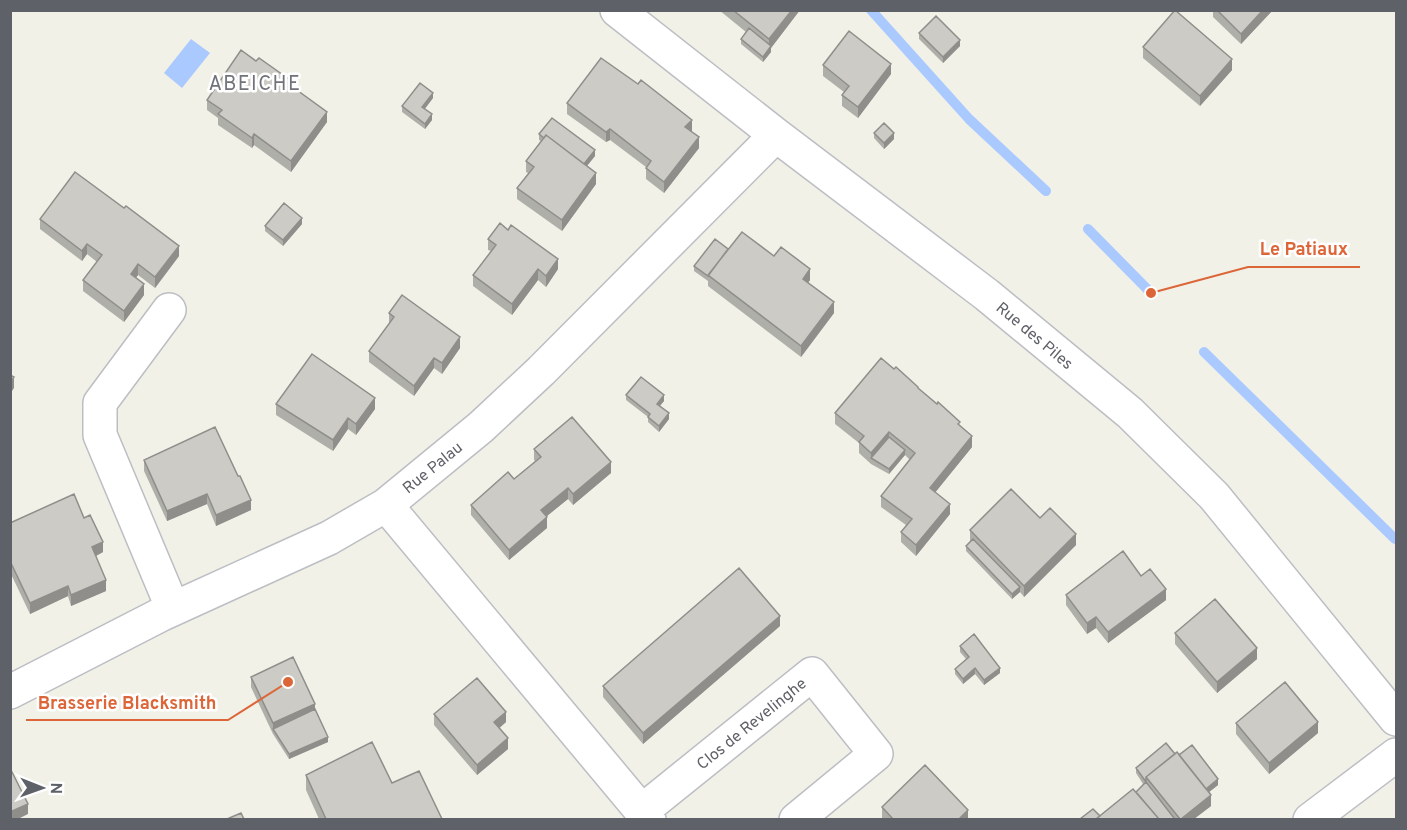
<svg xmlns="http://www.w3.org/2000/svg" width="1407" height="830" viewBox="0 0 1407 830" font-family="Overpass,sans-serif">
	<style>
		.water { fill: #aac9ff }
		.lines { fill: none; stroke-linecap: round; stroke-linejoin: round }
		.stream { stroke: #aac9ff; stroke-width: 10 }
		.minor-casing { stroke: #bcbec3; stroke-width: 36 }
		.minor { stroke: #fff; stroke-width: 33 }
		.wall { fill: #afafa9 }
		.shaded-wall { fill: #8f8e8a }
		.building { fill: #cccbc5; stroke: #8f8e8a; stroke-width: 1.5 }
		.labels { text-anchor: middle; stroke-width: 5; stroke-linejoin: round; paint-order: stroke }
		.street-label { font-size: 16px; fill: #5f6168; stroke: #fff }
		.quarter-label { font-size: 20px; letter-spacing: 1.5px; fill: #70737a; stroke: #fff }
		.leader { fill: none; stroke: #dd6639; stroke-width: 2 }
		.callout-dot { fill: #dd6639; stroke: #fff; stroke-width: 2 }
		.callout-label { font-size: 18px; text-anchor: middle; font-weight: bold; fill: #dd6639; stroke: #fff; stroke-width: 5; stroke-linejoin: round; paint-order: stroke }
	</style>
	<rect width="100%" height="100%" fill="#f1f1e8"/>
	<!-- water -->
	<path class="water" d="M191,39L210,53L182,88L164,73Z"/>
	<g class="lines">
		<!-- stream -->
		<path class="stream" d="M871,10L969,119L1046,191
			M1088,229L1151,293
			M1204,352L1395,539"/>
		<!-- minor casing -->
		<g class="minor-casing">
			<path id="minor" d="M617,10L776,135L987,295L1130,413L1214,496L1396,719
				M169,310L100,403V435L173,609
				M386,505L649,820
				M10,692L162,614L329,538L386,505L481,427L541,371L776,135
				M642,811L812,674L876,754L796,820
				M1310,820L1396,755"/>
		</g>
		<!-- minor -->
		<use href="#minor" class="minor"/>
	</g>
	<!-- wall -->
	<path class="wall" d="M719,10H800L771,48V52L763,62L741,44V39L746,32Z
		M1213,10H1273L1241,44L1213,17Z
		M919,33L960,46L943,63L919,39Z
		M1143,47L1232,70L1200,106L1143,58Z
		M823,65L891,74L858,118L842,106V95L844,92L823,76Z
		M293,88L327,122L291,172L254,145L252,148L218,125V118L207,110V100Z
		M433,98L425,109L432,120L425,129L402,112V106Z
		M567,103L692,131L691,132L699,148L664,193L646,179V167L610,140L606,142L567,114Z
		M874,133L894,139L884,149L874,138Z
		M539,134L595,156L587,166L596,184L562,231L517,199V188L528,173L526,172V161L541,141L539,140Z
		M40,219L179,256L155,288L138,275L135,278L144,295L124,322L83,291V280L97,262L87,254L82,261L40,229Z
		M302,224L283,246L265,231V226Z
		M488,239L558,269L546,287L538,280L512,315L473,286V275L491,251L488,250Z
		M728,249L774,256L810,280L808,283L834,313L801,357L708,286V281L694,271V266Z
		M389,313L460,348L442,374L434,368L414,396L369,362V351L389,324Z
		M918,389L960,426L972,447L935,492L950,514L916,556L901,542V532L906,525L881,507V496L910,460L905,455L889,474L871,464L859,453V443L835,424V413Z
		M626,395L664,401L660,406L669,419L659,432L648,422V417L626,400Z
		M276,404L375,409L356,435L348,429L333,451L276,415Z
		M534,449L611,473L573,505L568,499L546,516L547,528L509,560L471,515V505L514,479L535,461L534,460Z
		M144,460L251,510L216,526L207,504L167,521L144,471Z
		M84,518L103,552L96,556L106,591L71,606L68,596L30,614L10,572V523Z
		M1040,518L1076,545L1024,597L1020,592L1012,599L966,551V546L970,541V530Z
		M1141,576L1166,600L1108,643L1096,628L1087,634L1066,605V595Z
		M780,626L643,744L603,697V686Z
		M1175,633L1257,659L1217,693L1175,644Z
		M960,646L1000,673L984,685L975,674L963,684L955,674V669L966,659L960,652Z
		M251,677L315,709L328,742L289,759L273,734L251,687Z
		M434,714L506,722L499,728L508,749L477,775L434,725Z
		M1236,723L1318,733L1269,774L1236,734Z
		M1175,754L1179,755L1218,785L1209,792L1211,806L1194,819H1080L1100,816L1136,792L1143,784L1136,773V768Z
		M306,775L392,783L442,819H319L306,790Z
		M882,807L968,819H883L882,818Z"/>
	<!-- shaded-wall -->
	<path class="shaded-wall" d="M792,10H800L771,48V52L763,62V57L769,48V39Z
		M1263,10H1273L1241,44V34Z
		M960,40V46L943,63V57Z
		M1232,59V70L1200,106V96Z
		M891,64V74L858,118V107Z
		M433,93V98L422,112V107Z
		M327,112V122L291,172V161Z
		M432,114V120L425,129V124Z
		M692,120V131L685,138V127Z
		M610,129V140L606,142V132Z
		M894,133V139L884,149V143Z
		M254,134V145L252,148V138Z
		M699,137V148L664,193V182Z
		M595,150V156L581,173V167Z
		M596,173V184L562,231V220Z
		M302,218V224L283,246V240Z
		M87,244V254L82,261V251Z
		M179,246V256L155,288V277Z
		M558,259V269L546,287V276Z
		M138,264V275L131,285V274Z
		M538,269V280L512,315V304Z
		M810,269V280L803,290V279Z
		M144,284V295L124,322V311Z
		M834,302V313L801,357V346Z
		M460,337V348L442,374V363Z
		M434,358V368L414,396V386Z
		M14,377V388L10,394V383Z
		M664,395V401L657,409V404Z
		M375,398V409L356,435V424Z
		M669,413V419L659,432V426Z
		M348,418V429L333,451V440Z
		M889,432V442L871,458V464V453Z
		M972,436V447L930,499V488Z
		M905,450V455L889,474V469Z
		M611,462V473L573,505V494Z
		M568,488V499L541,521V510Z
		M207,494V504L167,521V511Z
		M251,500V510L216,526V515Z
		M950,504V514L916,556V545Z
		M547,517V528L509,560V550Z
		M1076,534V545L1024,597V586Z
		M103,542V552L92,558V547Z
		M106,580V591L71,606V595Z
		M68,586V596L30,614V603Z
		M1020,587V592L1012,599V594Z
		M1166,589V600L1108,643V632Z
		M780,616V626L643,744V733Z
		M1096,617V628L1087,634V623Z
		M1257,648V659L1217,693V682Z
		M975,668V674L963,684V679Z
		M1000,668V673L984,685V680Z
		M315,704V715L273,729V734V723Z
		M506,712V722L494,733V722Z
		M1318,722V733L1269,774V763Z
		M328,737V742L289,759V754Z
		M508,738V749L477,775V765Z
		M1218,779V785L1204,796V791Z
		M1211,795V806L1194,819H1181Z
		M28,804V814L18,819H10V812Z
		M968,810V819H959Z"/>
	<!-- building -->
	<path class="building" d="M733,10H792L769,39Z
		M1175,10L1232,59L1200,96L1143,47Z
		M1217,10H1263L1241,34Z
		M936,16L960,40L943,57L919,33Z
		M749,28L771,46L763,57L741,39Z
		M849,31L891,64L858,107L842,95L849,86L823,65Z
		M241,50L256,61L259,58L293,82L290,85L327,112L291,161L254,134L252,138L218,114L222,110L207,100Z
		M601,58L638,84L641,80L692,120L685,127L699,137L664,182L646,168L651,161L610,129L606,132L567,103Z
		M420,83L433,93L422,107L432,114L425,124L402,106Z
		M552,118L595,150L584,164L546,135L544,138L539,134Z
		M884,123L894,133L884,143L874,133Z
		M546,135L596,173L562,220L517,188L534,167L526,161Z
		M75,172L124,208L126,206L179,246L155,277L138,264L131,274L144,284L124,311L83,280L102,255L87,244L82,251L40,219Z
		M284,203L302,218L283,240L265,226Z
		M500,223L508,230L511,225L558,259L546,276L538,269L512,304L473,275L496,245L488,239Z
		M742,232L774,256L781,247L810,269L803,279L834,302L801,346L708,275Z
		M715,239L728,249L708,276L694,266Z
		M402,295L460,337L442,363L434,358L414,386L369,351L394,317L389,313Z
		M312,354L375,398L356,424L348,418L333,440L276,404Z
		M881,358L894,369L896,367L918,387V388L937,404L938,402L960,422L958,424L972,436L930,488L950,504L916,545L901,532L912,519L881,496L915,453L889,432L871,453L859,442L864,436L835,413Z
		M10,375L14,377L10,383Z
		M641,377L664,395L657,404L669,413L659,426L648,417L650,414L626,395Z
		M572,417L611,462L573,494L568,488L541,510L547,517L509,550L471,505L508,472L514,479L541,457L534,449Z
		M215,427L238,476H240L251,500L216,515L207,494L167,511L144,460Z
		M889,437L905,450L889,469L871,458Z
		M1011,489L1040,518L1050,508L1076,534L1024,586L970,530Z
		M74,494L84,518L90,515L103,542L92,547L106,580L71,595L68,586L30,603L10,561V523Z
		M973,539L1020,587L1012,594L966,546Z
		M1123,551L1141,576L1150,569L1166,589L1108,632L1096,617L1087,623L1066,595Z
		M739,568L780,616L643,733L603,686Z
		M1215,599L1257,648L1217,682L1175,633Z
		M974,634L1000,668L984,680L975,668L963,679L955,669L969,657L960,646Z
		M293,657L315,704L273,723L251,677Z
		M477,678L506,712L494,722L508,738L477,765L434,714Z
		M1285,682L1318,722L1269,763L1236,723Z
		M315,709L328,737L289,754L273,729Z
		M372,742L392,783L419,771L442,819H326L306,775Z
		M1166,743L1175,754L1146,777V782L1174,818L1172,819H1159L1136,792L1146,782L1136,768Z
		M1192,745L1218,779L1206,789L1179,755Z
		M1177,752L1211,795L1181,819H1180L1146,777Z
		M925,765L968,810L959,819H893L882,807Z
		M10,768L28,804L10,812Z
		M1133,789L1159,819H1096Z
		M1093,809L1100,816L1096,819H1080Z
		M241,813L244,819H227Z"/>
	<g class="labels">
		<!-- street labels -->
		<g class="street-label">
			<text transform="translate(1035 335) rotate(40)" y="6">Rue des Piles</text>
			<text transform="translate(432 467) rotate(-39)" y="6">Rue Palau</text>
			<text transform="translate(751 723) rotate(-39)" y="6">Clos de Revelinghe</text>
		</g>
		<!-- quarter labels -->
		<g class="quarter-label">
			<text x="255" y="90">ABEICHE</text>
		</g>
	</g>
	<!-- callouts -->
	<path class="leader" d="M1151 293L1248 267H1360M288 682L228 720H26"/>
	<g class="callout-dot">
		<circle cx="1151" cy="293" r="6"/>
		<circle cx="288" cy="682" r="6"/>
	</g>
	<g class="callout-label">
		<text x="1304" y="255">Le Patiaux</text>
		<text x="127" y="709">Brasserie Blacksmith</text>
	</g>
	<!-- border -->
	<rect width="1407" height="830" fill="none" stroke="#5f6168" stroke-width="24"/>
	<!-- north arrow -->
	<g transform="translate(42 788) rotate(91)" stroke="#ffffff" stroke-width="4.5" paint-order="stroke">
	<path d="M0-4.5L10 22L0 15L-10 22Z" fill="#5f6168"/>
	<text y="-9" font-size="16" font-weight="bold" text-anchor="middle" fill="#5f6168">N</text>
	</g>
</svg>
